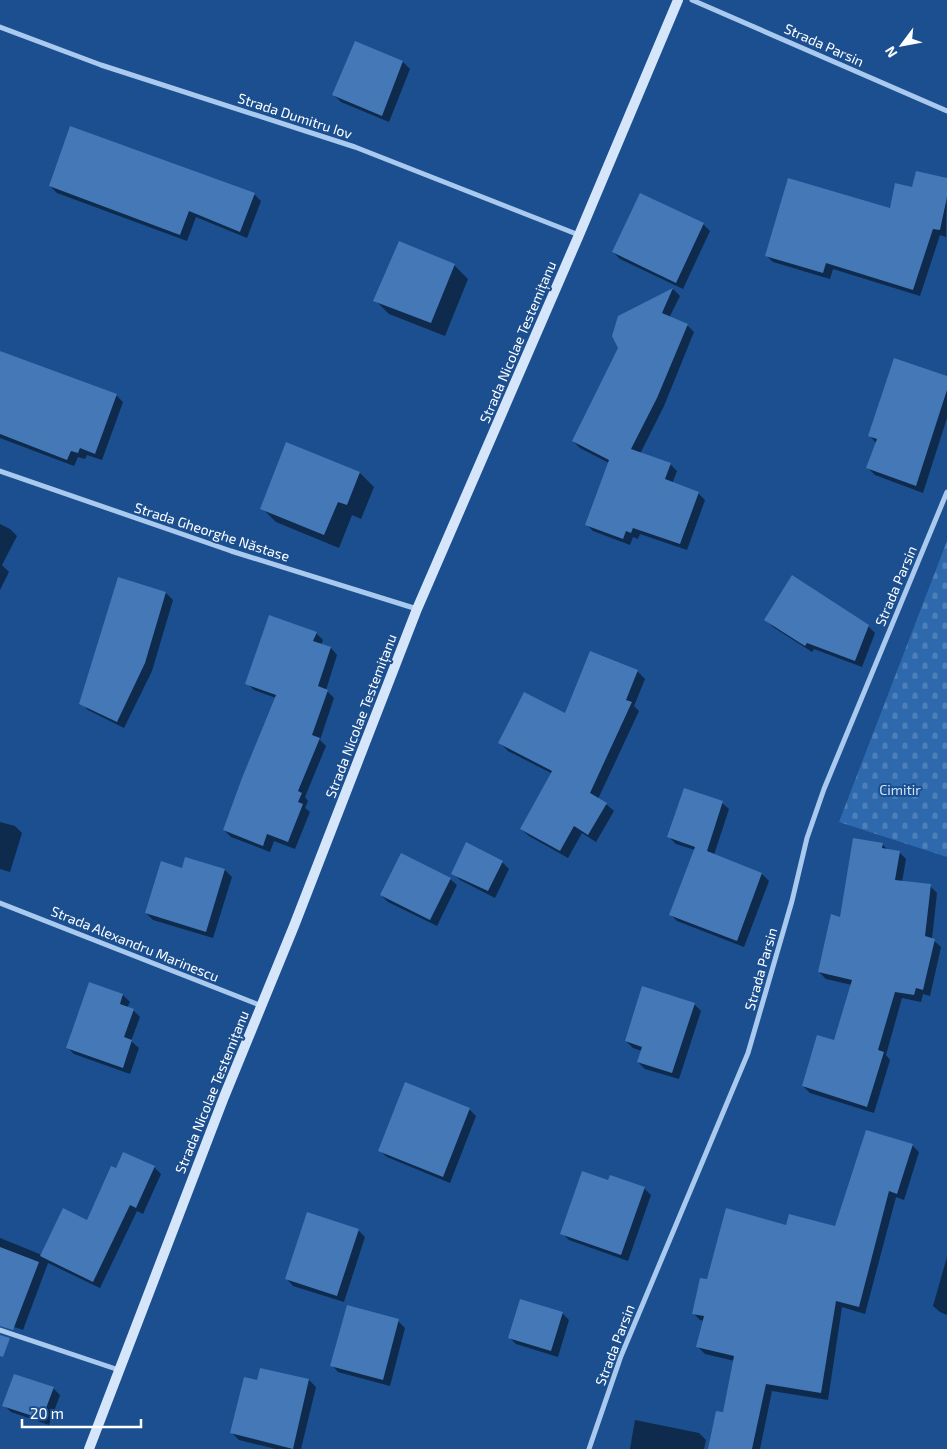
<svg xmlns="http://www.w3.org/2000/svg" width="947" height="1449" viewBox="0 0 947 1449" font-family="'Exo 2',sans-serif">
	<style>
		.cemetery { fill: url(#cemetery-stones) }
		.shadow { fill: #0007 }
		.building { fill: #4478b7 }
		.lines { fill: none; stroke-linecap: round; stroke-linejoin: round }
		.street { stroke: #a9c9ee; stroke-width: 5 }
		.secondary { stroke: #d6e6fa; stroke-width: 10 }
		.labels { text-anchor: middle; stroke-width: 4; stroke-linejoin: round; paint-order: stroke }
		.street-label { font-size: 14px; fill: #fff; stroke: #1b4f8f }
		.park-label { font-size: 14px; fill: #cfe3fa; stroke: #1b4f8f }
	</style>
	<defs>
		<pattern id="cemetery-stones" width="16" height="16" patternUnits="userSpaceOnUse" patternTransform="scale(1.25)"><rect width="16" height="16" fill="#2e69ad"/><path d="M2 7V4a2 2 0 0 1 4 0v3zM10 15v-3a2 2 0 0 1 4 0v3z" fill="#4d80b9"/></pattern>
	</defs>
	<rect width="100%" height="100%" fill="#1b4f8f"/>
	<!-- cemetery -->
	<path class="cemetery" d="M947,541V857L839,822Z"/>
	<!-- shadow -->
	<path class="shadow" d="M356,43L403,62L410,69L389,122L341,102L334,95Z
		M947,179L946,237L940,235L920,296L833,269L830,279L773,262L766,255L890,209L913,188Z
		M50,186L254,194L261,201L247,238L196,217L187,241L57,193Z
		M703,224L710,231L683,289L620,259L613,252Z
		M454,265L468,279L445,336L389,314L375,300Z
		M673,289L680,296L669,318L687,325L694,332L664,406L640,454L670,464L677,471L672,484L698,493L705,500L687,550L640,534L638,539L633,537L630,545L593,531L586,524L609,463L580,448L573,441L620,348L619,317Z
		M0,353L116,395L123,402L102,460L87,455L85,459L78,457L74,466L0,438Z
		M947,377V418L923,493L875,475L868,468L877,444L870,436Z
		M287,444L360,473L374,487L361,519L352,515L339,548L276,522L262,508Z
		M0,524L10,529L17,536L2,565L9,572L0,590Z
		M119,579L166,593L173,600L152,671L124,728L88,710L81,703Z
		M766,620L868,626L875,633L862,667L814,649L812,652L773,627Z
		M316,633L323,640L321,645L331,648L337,655L326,690L334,698L320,740L326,746L305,797L308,801L305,808L310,812L295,849L274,841L270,852L231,837L224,830L276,698L254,690L247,683Z
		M637,671L645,679L634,706L639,711L598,799L606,804L614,811L596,842L582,833L568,858L529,836L521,829L551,773L508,751L500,743L565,715Z
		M722,803L729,809L714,855L762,874L769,881L744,947L677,921L670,914L695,850L676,844L669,837Z
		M0,822L15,826L22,833L10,872L0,869Z
		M882,844L889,851L899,852L906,859L902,882L930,886L937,893L932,939L941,947L930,996L923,994L921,1002L902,998L886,1055L890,1060L874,1113L810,1093L803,1086L834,1042L852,985L826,979L819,972L841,918Z
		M502,862L509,869L495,898L460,880L453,873Z
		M183,869L225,870L232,877L213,938L153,920L146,913Z
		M450,879L457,885L437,926L388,902L381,895Z
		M123,995L130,1002L127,1008L133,1010L140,1017L131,1041L139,1048L130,1074L74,1054L67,1047Z
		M694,1004L701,1011L679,1079L645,1069L638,1062L642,1051L633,1048L626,1041Z
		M469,1109L476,1116L450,1183L387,1157L380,1151Z
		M912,1145L919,1152L904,1200L896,1197L865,1314L842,1307L828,1400L772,1391L760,1449H713L724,1413L735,1361L705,1354L698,1347L704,1321L700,1320L693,1313L708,1281L787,1226L836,1228Z
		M154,1167L161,1174L143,1214L137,1211L100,1288L48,1263L23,1330L0,1322V1238L42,1255L88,1221L116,1170Z
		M608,1182L644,1188L651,1195L628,1261L569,1240L562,1233Z
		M358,1230L365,1237L344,1302L293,1286L287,1279Z
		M947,1257V1315L940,1312L933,1306Z
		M562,1313L569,1320L558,1357L516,1344L509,1337Z
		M398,1321L405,1328L390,1386L338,1372L332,1365Z
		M261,1369L309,1380L316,1387L301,1449H276L239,1440L232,1433L258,1382Z
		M53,1388L60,1395L49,1425L11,1412L4,1405Z
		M635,1420L699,1433L706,1440L704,1449H630Z"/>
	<!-- building -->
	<path class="building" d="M355,41L403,61L382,116L332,95Z
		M70,126L255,193L240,232L189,211L180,235L49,186Z
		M916,171L947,178V197L940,230L933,229L913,290L826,263L823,273L765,256L788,178L890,208L895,183L912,187Z
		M640,193L704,223L676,283L612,252Z
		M399,241L455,264L431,323L373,301Z
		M673,288L662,313L688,324L657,398L631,449L671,463L665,479L699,492L680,544L633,528L631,533L626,531L623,539L585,525L609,460L572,441L618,348L612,336L618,316Z
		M0,351L117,394L95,454L80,448L78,453L71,451L67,460L0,434Z
		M894,358L947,376V390L916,486L866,468L877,439L868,436Z
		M286,442L360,472L347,505L338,502L324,535L260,509Z
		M792,575L869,625L855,661L807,643L805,646L764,620Z
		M118,577L166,592L145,663L117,722L79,704Z
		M269,615L317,632L313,641L331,647L318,686L328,690L312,735L320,738L298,791L302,793L298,802L303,804L288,842L267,834L263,846L223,830L242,778L276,695L245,684Z
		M590,651L638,670L626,700L632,702L590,793L607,803L588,835L574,826L560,851L520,829L552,771L498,743L524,692L565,713Z
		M684,788L723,801L707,851L762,873L737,941L669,915L695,847L667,837Z
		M853,838L883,843L882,848L900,851L895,880L931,884L925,936L935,939L923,990L916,988L914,995L895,992L878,1050L884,1052L867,1107L802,1086L817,1035L834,1040L852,980L818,972L831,914L840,917Z
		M466,842L503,861L488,891L451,874Z
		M401,853L451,878L430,920L380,895Z
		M185,857L225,869L206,932L145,913L161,861L182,868Z
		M89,982L123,994L120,1004L134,1009L124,1037L132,1040L123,1068L66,1048Z
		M642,986L695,1003L672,1073L637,1062L642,1047L625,1041Z
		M405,1082L470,1108L443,1177L378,1151Z
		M866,1130L913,1144L897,1194L889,1191L859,1307L836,1301L821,1393L766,1384L752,1449H708L716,1411L723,1412L734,1356L696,1347L704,1316L692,1314L700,1278L707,1279L726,1208L786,1225L789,1214L835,1226Z
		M123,1152L155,1166L136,1208L130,1205L93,1282L40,1256L63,1208L87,1220L111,1166L116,1168Z
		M582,1171L608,1180L610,1175L645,1187L621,1255L560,1234Z
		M307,1212L359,1229L337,1296L285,1279Z
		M0,1247L39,1262L13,1330L0,1326Z
		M520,1299L563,1312L551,1351L508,1338Z
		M347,1305L399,1319L383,1380L330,1366Z
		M0,1335L10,1338L3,1357L0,1356Z
		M260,1368L309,1379L293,1449L230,1433L244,1377L257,1380Z
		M14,1374L54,1387L42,1419L2,1406Z"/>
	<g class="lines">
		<!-- street -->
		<path class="street" d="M692,0L947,111
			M0,27L101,65L355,147L579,235
			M0,471L231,551L417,609
			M0,903L262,1006
			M0,1330L119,1370
			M589,1449L621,1356L748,1053L792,901L807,838L824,789L947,492"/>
		<!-- secondary -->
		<path class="secondary" d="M89,1449L224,1097L294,926L417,609L579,235L678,0"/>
	</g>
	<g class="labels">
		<!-- street labels -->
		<g class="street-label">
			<text transform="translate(824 45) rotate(24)" y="5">Strada Parsin</text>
			<text transform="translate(295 116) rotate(18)" y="5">Strada Dumitru Iov</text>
			<text transform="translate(518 342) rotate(-67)" y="5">Strada Nicolae Testemițanu</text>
			<text transform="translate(212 532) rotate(18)" y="5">Strada Gheorghe Năstase</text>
			<text transform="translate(896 586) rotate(-67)" y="5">Strada Parsin</text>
			<text transform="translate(361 716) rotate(-69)" y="5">Strada Nicolae Testemițanu</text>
			<text transform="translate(135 944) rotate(22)" y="5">Strada Alexandru Marinescu</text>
			<text transform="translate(761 969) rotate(-74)" y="5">Strada Parsin</text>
			<text transform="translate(212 1092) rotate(-68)" y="5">Strada Nicolae Testemițanu</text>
			<text transform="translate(615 1345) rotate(-69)" y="5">Strada Parsin</text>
		</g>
		<!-- park labels -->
		<g class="park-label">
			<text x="900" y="795">Cimitir</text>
		</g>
	</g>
	<!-- north arrow -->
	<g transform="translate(902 45) rotate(238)" stroke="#1b4f8f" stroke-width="4" paint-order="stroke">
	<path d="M0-4L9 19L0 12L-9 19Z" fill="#ffffff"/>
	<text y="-8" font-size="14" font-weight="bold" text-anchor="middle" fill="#ffffff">N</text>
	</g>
	<!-- scale -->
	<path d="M22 1419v8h119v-8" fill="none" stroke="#ffffff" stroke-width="2.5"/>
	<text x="30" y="1419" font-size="15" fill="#ffffff" stroke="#1b4f8f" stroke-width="4" paint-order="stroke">20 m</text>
</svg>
